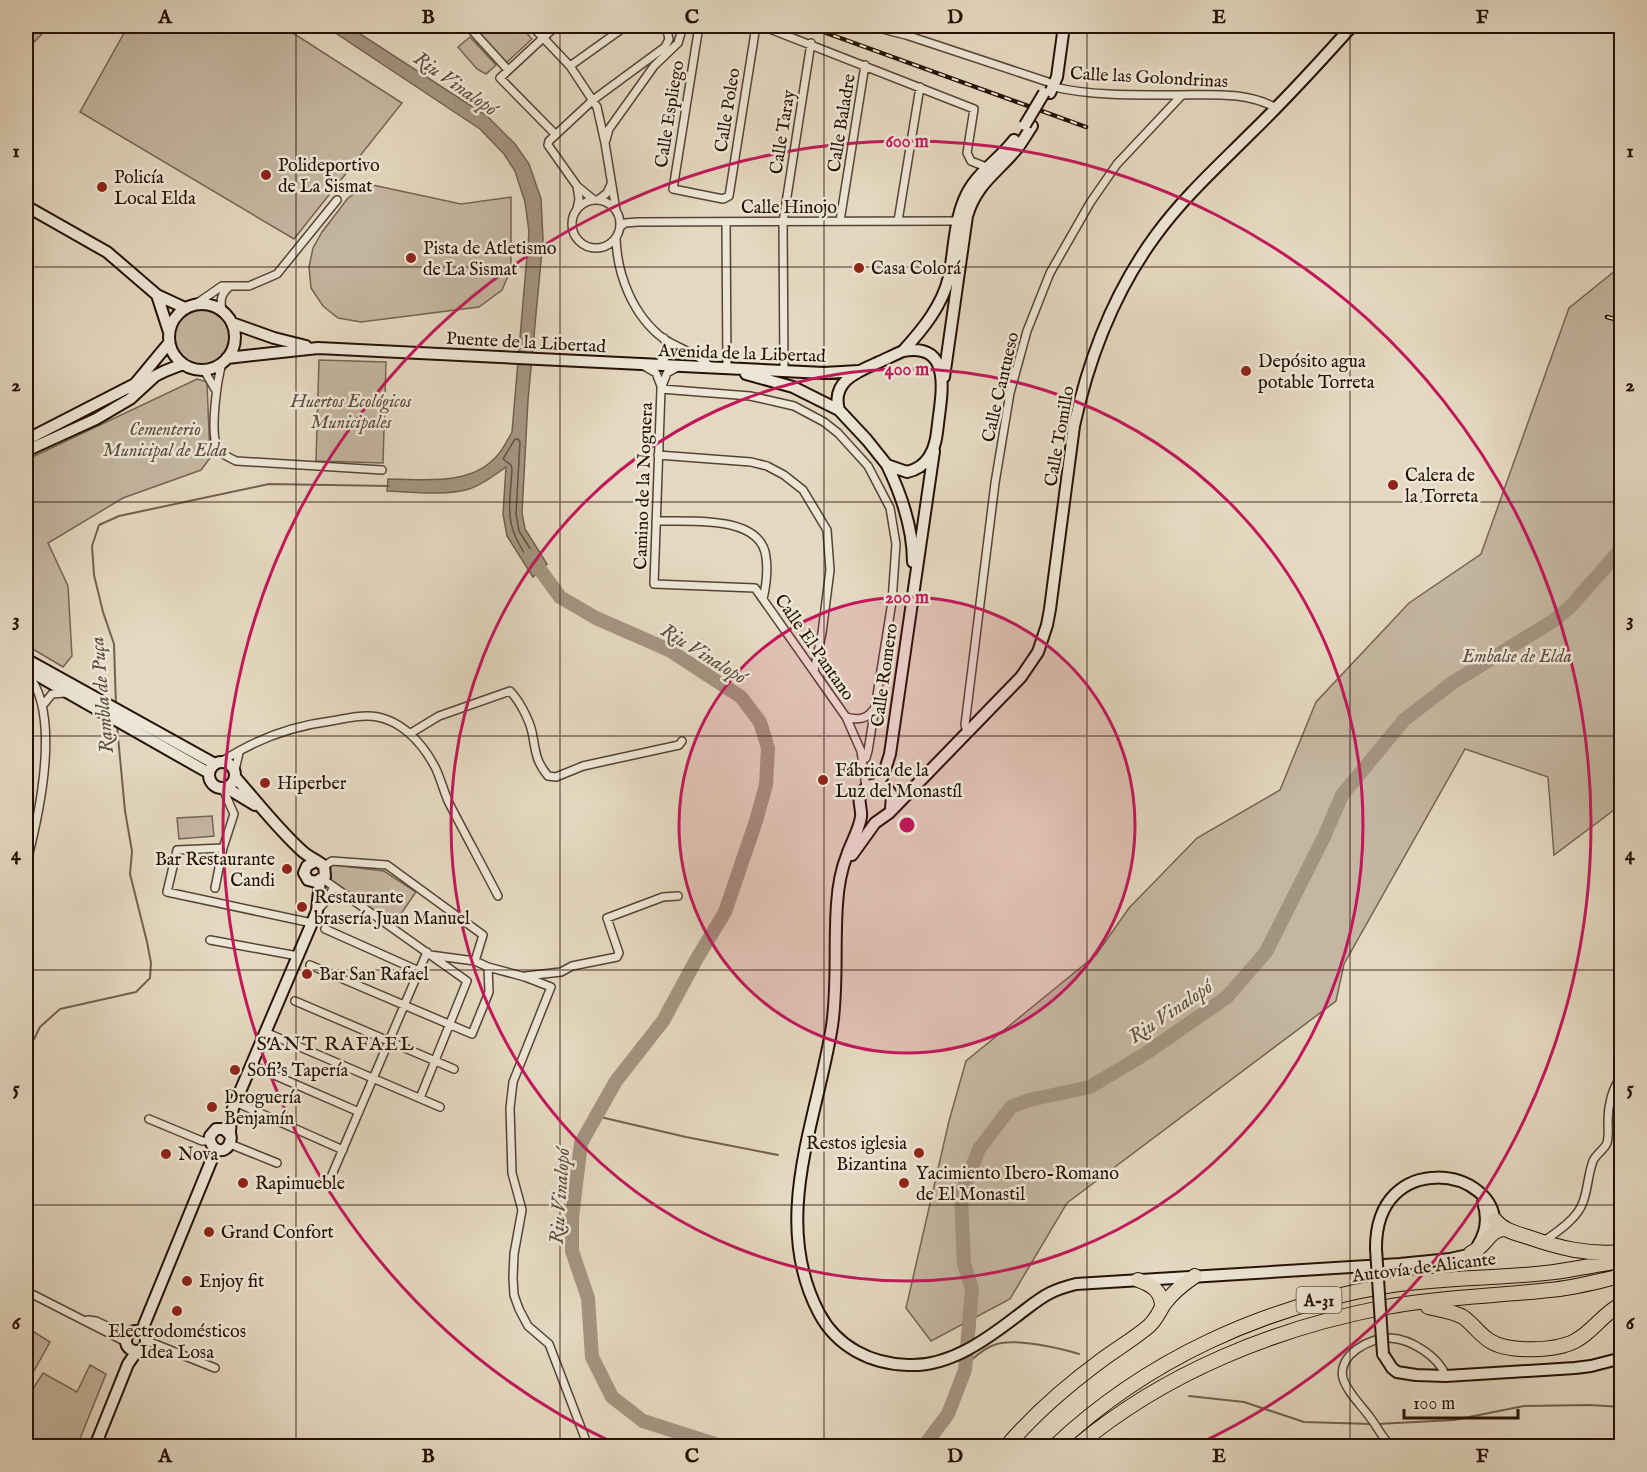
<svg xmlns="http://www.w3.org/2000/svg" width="1647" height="1472" viewBox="0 0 1647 1472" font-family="'IM FELL English',serif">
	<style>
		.green { fill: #c4b6a0; stroke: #746452; stroke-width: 1.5 }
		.water { fill: #a39480; stroke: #71604e; stroke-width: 1.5 }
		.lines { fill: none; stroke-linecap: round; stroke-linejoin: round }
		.shore { stroke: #645242; stroke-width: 1.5 }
		.stream { stroke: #71604e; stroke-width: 2 }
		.river { stroke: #a39480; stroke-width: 14 }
		.street-casing { stroke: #554333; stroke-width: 10 }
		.secondary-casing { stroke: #251104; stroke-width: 14 }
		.highway-casing { stroke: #251104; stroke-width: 16 }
		.street { stroke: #ede6d6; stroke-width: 7 }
		.secondary { stroke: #ede6d6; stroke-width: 10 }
		.highway { stroke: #e4d8c0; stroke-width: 14 }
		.rail-casing { stroke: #251104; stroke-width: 4.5 }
		.rail { stroke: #ede6d6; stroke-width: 2; stroke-dasharray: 7; stroke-linecap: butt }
		.secondary-bridge-casing { stroke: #251104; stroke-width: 14; stroke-linecap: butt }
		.secondary-bridge { stroke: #ede6d6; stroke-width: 10 }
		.grid { fill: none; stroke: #251104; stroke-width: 1.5; stroke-opacity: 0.55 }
		.ring { fill: none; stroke: #c2185b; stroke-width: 3 }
		.poi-dot { fill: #8f2418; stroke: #ede6d6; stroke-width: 2 }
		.labels { text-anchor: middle; stroke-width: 5; stroke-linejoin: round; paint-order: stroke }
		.shield { fill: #ede6d6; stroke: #615143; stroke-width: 1.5 }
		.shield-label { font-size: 16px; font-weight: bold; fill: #251104 }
		.street-label { font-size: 18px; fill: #251104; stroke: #ede6d6 }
		.poi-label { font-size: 18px; fill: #251104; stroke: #ede6d6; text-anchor: start }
		.park-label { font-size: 18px; font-style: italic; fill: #5d4b3b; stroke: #ede6d6 }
		.water-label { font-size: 20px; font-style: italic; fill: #5e4c3c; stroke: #ede6d6 }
		.neighbourhood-label { font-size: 20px; letter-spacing: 1.5px; fill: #251104; stroke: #ede6d6 }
		.centre { fill: #c2185b; stroke: #ede6d6; stroke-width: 3 }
		.ring-label { font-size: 18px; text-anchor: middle; font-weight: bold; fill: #c2185b; stroke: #ede6d6; stroke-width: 5; stroke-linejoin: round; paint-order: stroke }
		.neatline { fill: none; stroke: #251104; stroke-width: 2 }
		.grid-label { font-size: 20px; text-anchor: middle; font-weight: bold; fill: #251104 }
	</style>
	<rect width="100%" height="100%" fill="#e4d8c0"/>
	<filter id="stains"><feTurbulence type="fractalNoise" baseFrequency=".00333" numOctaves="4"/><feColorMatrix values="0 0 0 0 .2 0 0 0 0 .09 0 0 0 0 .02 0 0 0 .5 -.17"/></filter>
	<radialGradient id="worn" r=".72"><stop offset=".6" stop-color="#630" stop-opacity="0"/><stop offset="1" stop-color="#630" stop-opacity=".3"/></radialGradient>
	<!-- green -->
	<path class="green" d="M26,26H50L26,50Z
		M128,26H282L402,103L294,239L80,112Z
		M472,26H520L532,39L506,63Z
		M470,37L496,65L486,74L477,69L458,47Z
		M368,184L461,204L511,197V269L502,290L479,307L361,322L338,318L323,306L311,288L309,267L313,248L322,232L348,198Z
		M1621,266V807H1618L1554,855L1548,777L1465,749L1344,964L1336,1001L1067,1203L1010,1299L931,1341L906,1308L949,1121L966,1061L1096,955L1129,908L1197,838L1280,790L1316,702L1409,603L1481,554L1569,308Z
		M175 337a27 27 0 1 1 54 0a27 27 0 1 1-54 0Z
		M319,360L386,362L383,463L316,461Z
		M197,379L207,382L210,458L201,470L123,498L48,543L68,586L72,656L63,667L26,645V460Z
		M212,816L214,836L179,839L177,818Z
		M334,865L384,871L416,892L394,924L328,879L330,871L329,867Z
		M26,1327L50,1342L26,1385Z
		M90,1365L106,1374L77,1446H26V1400L43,1373L77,1392Z"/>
	<!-- water -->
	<path class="water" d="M325,26H348L487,116L515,144L529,164L541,199L543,239L528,400L522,513L525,529L547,564L533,577L507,536L503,514L506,467C495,475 482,485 469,489C446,496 411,492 387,491L388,479C423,479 467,486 494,459C502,452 507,441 512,432L529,232L525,202L515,171L504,154L480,129Z"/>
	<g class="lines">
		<!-- shore -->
		<path class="shore" d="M515,439H518L520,442L516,514L519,531L538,561L535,566L532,565C504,524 509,516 512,469L511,465L503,459Z"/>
		<!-- stream -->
		<path class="stream" d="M116,706L114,644L103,612L94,575L92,546L99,525L119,516L269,484L389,486
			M596,1116L686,1137L778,1155
			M26,1195L31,1177L30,1113L26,1082L27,1053L40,1027L60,1009L136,992L150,978L151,963L147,942L130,874L132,851L125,811L117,726
			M966,1364C974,1358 984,1348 994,1345C1012,1337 1060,1348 1079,1354
			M1189,1396L1244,1402L1304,1422L1371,1424
			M1377,1424L1454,1420L1524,1406L1590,1405L1622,1407"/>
		<!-- river -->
		<path class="river" d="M530,556L560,597L596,618L669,650L741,697L760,722L768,748L766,785L756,821L725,912L696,960L663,1021L616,1081L581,1143L572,1218V1251L588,1298L592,1357L612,1397L643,1421L721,1446
			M924,1446L948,1414L965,1370L972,1289L964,1264L961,1195L979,1149L1011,1107L1029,1100L1090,1087L1145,1054L1227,997L1266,952L1324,837L1342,795L1404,720L1452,683L1553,621L1570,607L1622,548"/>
		<!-- street casing -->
		<g class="street-casing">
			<path id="street" d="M424,26L426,28L436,26
				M468,26L508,70
				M532,26L570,66L597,107L605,143L616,210
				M699,26L673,189L723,199L729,196L756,26
				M762,26L974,109L967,153L971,161L986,167
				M871,26L906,35L1048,82
				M906,35L908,26
				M570,66L626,26
				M1054,87C1093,96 1135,95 1175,95C1208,95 1246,91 1276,108
				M555,134L500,78L556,26
				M606,140L609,129L654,66L678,43L683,26
				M572 224a24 24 0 1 1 48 0a24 24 0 1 1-48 0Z
				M594,200L577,186L548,145L549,141L593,100L665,47L669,39L666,26
				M598,200L607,193L611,184
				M577,209L579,199L577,186
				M840,221L865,65
				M898,221L920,87
				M726,222L727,368
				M620,227L625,223L638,222L958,221
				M616,238C617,275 633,316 664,339C679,349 700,354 711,368
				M196,304L222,286H249L277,274L337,200
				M222,310C220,300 221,294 229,287
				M222,363C217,381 210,430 217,447C221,455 229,457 236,461L382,470
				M658,364L665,358L668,349L664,338
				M644,366L656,373L661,386
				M676,368L667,373L661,389L654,584L755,588L846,717L861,751L866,787
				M204,370L215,389
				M784,370L783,222L811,43
				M661,389L750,396L794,406L824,422L838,433L868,466L890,508L896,544L892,602L868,751L866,758L862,761
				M658,455L751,462L767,466L784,475L803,490L827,530L830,570L822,633L814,671
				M656,521C688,522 761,514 766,557C768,571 766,586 763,599
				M43,705L52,694L66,693
				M846,717C857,720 866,720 873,710
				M967,732L965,725L995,483L1010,393L1027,331L1050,273L1090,203L1117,164L1182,95
				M411,733L439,716L510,691C519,700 529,719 532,732C536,752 535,760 548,776L556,777L583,766L679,745L682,741
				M221,762C254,740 292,726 331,721C343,719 355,716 367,716C399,716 423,743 436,769C441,780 444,792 449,803C465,834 482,865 498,896
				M235,770L239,753
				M223,848L177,850L167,892L312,923
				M26,865C39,816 62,714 27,673
				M324,866L332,861L387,865L483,935L475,961
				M323,879L467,981L420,1098
				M215,888L223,848L234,814L223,789
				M317,911L326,901L334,887
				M325,929L419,971
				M210,940L298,956
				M430,955L475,961L488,967L525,977L551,987L513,1082L510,1108L512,1173L522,1210L514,1254L513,1278L514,1295L519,1309L528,1326L549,1344L588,1446
				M310,965L472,1034L489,992L488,967
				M526,976L561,972L572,966L617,957L619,953L607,918L663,897L678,896
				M295,1001L454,1069
				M265,1032L440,1107
				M251,1065L359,1112
				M235,1102L343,1150
				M149,1119L202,1141H209
				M230,1144L277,1163
				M331,1177L427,952
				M1544,1241C1557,1232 1578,1218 1583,1202C1588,1189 1588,1174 1593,1161C1596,1154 1604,1150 1607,1143C1609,1136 1608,1127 1608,1120C1608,1106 1612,1087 1622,1076
				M26,1291L126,1342
				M88,1320L96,1321L128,1336
				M145,1340L215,1368
				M1391,1446C1382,1438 1377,1426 1369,1416C1361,1405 1347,1392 1343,1378C1337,1355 1371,1337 1390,1338C1411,1339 1438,1356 1446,1376"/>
		</g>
		<!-- secondary casing -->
		<g class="secondary-casing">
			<path id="secondary" d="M1050,93L1057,77L1064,26
				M26,206L107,252L157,295L185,308
				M157,295L169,332
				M169 337a33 33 0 1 1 66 0a33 33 0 1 1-66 0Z
				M232,323L274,338L306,346
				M903,351C923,329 942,306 949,277C954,252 954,224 964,200C974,174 998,161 1014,140
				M227,358L318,348L824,373L859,371
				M746,374L793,387L839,410L867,440L887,465L907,472C916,470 924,465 929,457C937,445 937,430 939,416C943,386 949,343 903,351C894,355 886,359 877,363C856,372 831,382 839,410
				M944,377L967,216C977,182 999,172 1019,146C1024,139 1028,132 1032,126
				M26,440L135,384L169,343
				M26,451L96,419L130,399L155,376L165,371L183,364
				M887,465C902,496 913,528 913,562
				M26,659L215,764
				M26,669L209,773
				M209 775a13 13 0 1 1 26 0a13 13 0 1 1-26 0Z
				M236,778C257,802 277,828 301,850C308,857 317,860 324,866L325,876L316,882L308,880L304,873L307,866L314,862
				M877,784L883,776L890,754L934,451
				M227,788L255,805
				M891,809L892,795C884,781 868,781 860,795C858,803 862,809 861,817C859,830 851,843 847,855C841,870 838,888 837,904C834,945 838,985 832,1026C817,1121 770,1220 819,1313C837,1347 871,1364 908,1365C949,1367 986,1340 1017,1316C1028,1308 1038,1299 1050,1293C1058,1289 1068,1286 1076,1284L1400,1264L1450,1259L1477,1253
				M852,855L875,823L889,813L1021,677L1038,652L1047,625L1050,609L1074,426C1089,357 1114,292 1156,235C1183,198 1217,167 1249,135C1285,100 1319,63 1352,26
				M230,1135L224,1129H216L210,1136C209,1151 226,1156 230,1142C232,1137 230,1137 230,1133C230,1125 232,1116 233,1108L317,911L320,881
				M1478,1245C1487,1231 1488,1217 1483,1202
				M1376,1249C1375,1147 1500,1168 1494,1227
				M126 1341a10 10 0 1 1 20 0a10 10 0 1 1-20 0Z
				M143,1334L144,1325L212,1159L214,1148
				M1383,1354L1392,1368L1397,1372L1416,1375L1446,1376L1575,1368L1591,1366L1622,1358
				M95,1446L128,1364L137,1351"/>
		</g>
		<!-- highway casing -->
		<g class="highway-casing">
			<path id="highway" d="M1495,1220C1503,1230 1515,1233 1528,1237C1559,1248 1588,1255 1622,1252
				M1471,1253C1486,1247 1489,1229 1505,1229
				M1138,1280C1152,1285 1162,1291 1162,1307
				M1428,1307C1440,1310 1452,1311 1463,1317C1473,1324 1480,1335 1490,1341C1509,1353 1556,1351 1575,1341C1593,1332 1603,1313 1622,1304
				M1007,1446C1034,1414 1069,1384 1103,1359C1118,1348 1135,1338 1149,1326C1156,1320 1159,1312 1164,1304C1173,1292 1183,1284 1195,1276
				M1055,1446C1146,1360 1263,1307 1386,1286C1441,1277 1498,1279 1554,1272C1577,1269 1599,1264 1622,1261
				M1077,1446C1164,1373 1275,1328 1386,1307C1439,1297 1496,1296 1550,1290C1574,1288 1598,1281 1622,1276"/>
		</g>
		<!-- street -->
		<use href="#street" class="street"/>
		<!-- secondary -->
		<use href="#secondary" class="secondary"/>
		<!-- highway -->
		<use href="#highway" class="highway"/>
		<!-- rail casing -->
		<g class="rail-casing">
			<path id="rail" d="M807,26L1086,127
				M1607,317L1622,321"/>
		</g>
		<!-- rail -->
		<use href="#rail" class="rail"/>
		<!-- secondary-bridge casing -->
		<g class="secondary-bridge-casing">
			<path id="secondary-bridge" d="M1025,125L1044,93
				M1376,1249L1383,1354"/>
		</g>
		<!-- secondary-bridge -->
		<use href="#secondary-bridge" class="secondary-bridge"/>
	</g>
	<!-- grid -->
	<path class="grid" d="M296,26V1446M560,26V1446M824,26V1446M1087,26V1446M1350,26V1446M26,267H1622M26,502H1622M26,736H1622M26,970H1622M26,1205H1622"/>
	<!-- distance rings -->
	<circle cx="907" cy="825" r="228" fill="#c2185b" fill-opacity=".12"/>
	<g class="ring">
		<circle cx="907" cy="825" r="228"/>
		<circle cx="907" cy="825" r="456"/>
		<path d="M618 1445A684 684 0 1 1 1196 1445"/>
	</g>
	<!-- markers -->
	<g class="poi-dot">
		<circle cx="266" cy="175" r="6"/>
		<circle cx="102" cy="187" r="6"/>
		<circle cx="411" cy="258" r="6"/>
		<circle cx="859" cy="268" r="6"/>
		<circle cx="1246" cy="371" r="6"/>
		<circle cx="1393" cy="485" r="6"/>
		<circle cx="823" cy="780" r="6"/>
		<circle cx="265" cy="783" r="6"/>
		<circle cx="287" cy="869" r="6"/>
		<circle cx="302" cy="907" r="6"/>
		<circle cx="307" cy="974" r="6"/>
		<circle cx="235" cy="1070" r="6"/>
		<circle cx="212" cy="1107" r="6"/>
		<circle cx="919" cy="1153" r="6"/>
		<circle cx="166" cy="1154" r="6"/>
		<circle cx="243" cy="1183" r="6"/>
		<circle cx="904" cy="1183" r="6"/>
		<circle cx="209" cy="1232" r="6"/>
		<circle cx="187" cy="1281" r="6"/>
		<circle cx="177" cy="1311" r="6"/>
	</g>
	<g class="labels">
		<!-- shield labels -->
		<rect class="shield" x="1296.5" y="1287" width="45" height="26" rx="4.5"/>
		<g class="shield-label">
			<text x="1319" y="1306">A-31</text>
		</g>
		<!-- street labels -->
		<g class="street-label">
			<text transform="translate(1149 77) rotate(3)" y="6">Calle las Golondrinas</text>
			<text transform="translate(727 110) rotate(-81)" y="6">Calle Poleo</text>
			<text transform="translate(669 114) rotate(-81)" y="6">Calle Espliego</text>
			<text transform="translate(841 123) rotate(-81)" y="6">Calle Baladre</text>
			<text transform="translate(782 132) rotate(-81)" y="6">Calle Taray</text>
			<text x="789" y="213">Calle Hinojo</text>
			<text transform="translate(526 342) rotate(3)" y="6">Puente de la Libertad</text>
			<text transform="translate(742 353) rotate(2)" y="6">Avenida de la Libertad</text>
			<text transform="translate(1000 387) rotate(-77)" y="6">Calle Cantueso</text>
			<text transform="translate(1059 436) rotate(-80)" y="6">Calle Tomillo</text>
			<text transform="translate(643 486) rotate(-88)" y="6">Camino de la Noguera</text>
			<text transform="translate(815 647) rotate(55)" y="6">Calle El Pantano</text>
			<text transform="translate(884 675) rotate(-82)" y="6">Calle Romero</text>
			<text transform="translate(1424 1267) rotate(-7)" y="6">Autovía de Alicante</text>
		</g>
		<!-- poi labels -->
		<g class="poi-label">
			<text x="278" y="171">Polideportivo<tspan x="278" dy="21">de La Sismat</tspan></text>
			<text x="114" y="183">Policía<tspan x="114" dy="21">Local Elda</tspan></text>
			<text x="423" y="254">Pista de Atletismo<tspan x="423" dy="21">de La Sismat</tspan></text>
			<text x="871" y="274">Casa Colorá</text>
			<text x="1258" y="367">Depósito agua<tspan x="1258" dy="21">potable Torreta</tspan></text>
			<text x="1405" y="481">Calera de<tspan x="1405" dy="21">la Torreta</tspan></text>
			<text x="835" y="776">Fábrica de la<tspan x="835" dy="21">Luz del Monastíl</tspan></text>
			<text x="277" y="789">Hiperber</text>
			<text x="275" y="865" text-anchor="end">Bar Restaurante<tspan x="275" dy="21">Candi</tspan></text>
			<text x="314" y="903">Restaurante<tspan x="314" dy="21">brasería Juan Manuel</tspan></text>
			<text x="319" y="980">Bar San Rafael</text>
			<text x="247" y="1076">Sofi's Tapería</text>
			<text x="224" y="1103">Droguería<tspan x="224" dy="21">Benjamín</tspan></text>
			<text x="907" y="1149" text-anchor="end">Restos iglesia<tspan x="907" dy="21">Bizantina</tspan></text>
			<text x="178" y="1160">Nova</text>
			<text x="916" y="1179">Yacimiento Ibero-Romano<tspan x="916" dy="21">de El Monastil</tspan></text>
			<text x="255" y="1189">Rapimueble</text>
			<text x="221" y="1238">Grand Confort</text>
			<text x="199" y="1287">Enjoy fit</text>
			<text x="177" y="1337" text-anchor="middle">Electrodomésticos<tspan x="177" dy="21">Idea Losa</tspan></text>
		</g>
		<!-- park labels -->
		<g class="park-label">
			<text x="351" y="407">Huertos Ecológicos<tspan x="351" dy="21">Municipales</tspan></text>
			<text x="165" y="435">Cementerio<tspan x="165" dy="21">Municipal de Elda</tspan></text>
			<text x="1517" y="662">Embalse de Elda</text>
		</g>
		<!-- water labels -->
		<g class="water-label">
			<text transform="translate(456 83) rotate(35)" y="7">Riu Vinalopó</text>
			<text transform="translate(704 653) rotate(32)" y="7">Riu Vinalopó</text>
			<text transform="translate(101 695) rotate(-95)" y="7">Rambla de Puça</text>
			<text transform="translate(1170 1011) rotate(-34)" y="7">Riu Vinalopó</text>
			<text transform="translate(559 1196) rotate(-86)" y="7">Riu Vinalopó</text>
		</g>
		<!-- neighbourhood labels -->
		<g class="neighbourhood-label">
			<text x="336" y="1050">SANT RAFAEL</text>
		</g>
	</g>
	<circle cx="907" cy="825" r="9" class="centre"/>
	<g class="ring-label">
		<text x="907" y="147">600 m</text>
		<text x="907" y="375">400 m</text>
		<text x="907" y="603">200 m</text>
	</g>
	<!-- margin -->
	<rect width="1647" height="1472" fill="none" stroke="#e4d8c0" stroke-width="66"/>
	<!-- scale -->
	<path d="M1404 1409v9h114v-9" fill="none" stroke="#251104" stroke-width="3"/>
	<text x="1413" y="1409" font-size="18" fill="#251104" stroke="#ede6d6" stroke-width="4.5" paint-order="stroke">100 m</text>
	<rect x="33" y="33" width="1581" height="1406" class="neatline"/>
	<g class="grid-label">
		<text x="165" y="23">A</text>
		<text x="428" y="23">B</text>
		<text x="692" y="23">C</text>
		<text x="955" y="23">D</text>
		<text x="1219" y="23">E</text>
		<text x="1482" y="23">F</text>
		<text x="16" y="157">1</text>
		<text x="1630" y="157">1</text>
		<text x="16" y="391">2</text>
		<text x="1630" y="391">2</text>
		<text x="16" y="626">3</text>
		<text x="1630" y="626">3</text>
		<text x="16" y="860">4</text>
		<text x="1630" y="860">4</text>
		<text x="16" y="1094">5</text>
		<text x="1630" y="1094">5</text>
		<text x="16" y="1329">6</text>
		<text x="1630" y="1329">6</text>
		<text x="165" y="1462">A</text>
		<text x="428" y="1462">B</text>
		<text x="692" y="1462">C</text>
		<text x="955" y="1462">D</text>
		<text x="1219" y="1462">E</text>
		<text x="1482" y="1462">F</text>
	</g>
	<rect width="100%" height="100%" filter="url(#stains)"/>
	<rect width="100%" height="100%" fill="url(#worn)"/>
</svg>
